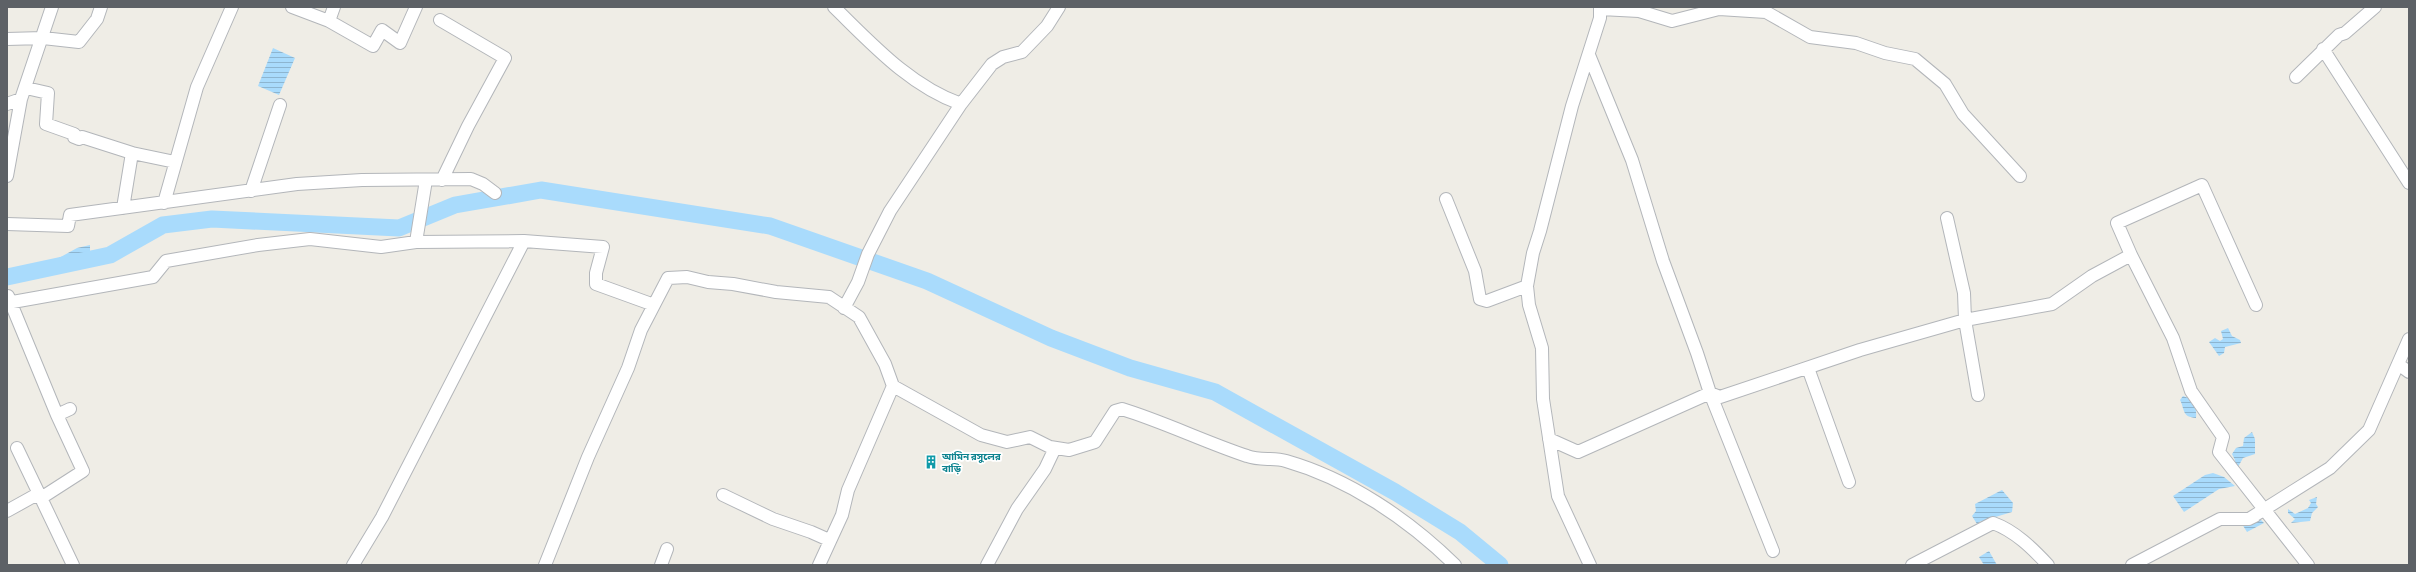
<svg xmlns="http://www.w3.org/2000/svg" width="2416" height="572" viewBox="0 0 2416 572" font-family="'Asap Condensed','Noto Sans Bengali',sans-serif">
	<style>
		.water { fill: url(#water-rules) }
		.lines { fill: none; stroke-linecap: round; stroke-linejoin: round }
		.river { stroke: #a9dbfc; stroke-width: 17 }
		.minor-casing { stroke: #b3b6ba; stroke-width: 14 }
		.minor { stroke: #fff; stroke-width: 12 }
		.labels { text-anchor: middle; stroke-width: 3.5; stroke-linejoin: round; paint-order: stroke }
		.culture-label { font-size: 10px; font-weight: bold; fill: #0d838f; stroke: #fff; text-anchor: start }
	</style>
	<defs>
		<pattern id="water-rules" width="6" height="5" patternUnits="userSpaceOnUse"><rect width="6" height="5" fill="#a9dbfc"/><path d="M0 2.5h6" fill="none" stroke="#8db5d0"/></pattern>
	</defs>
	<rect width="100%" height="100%" fill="#efede6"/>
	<!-- water -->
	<path class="water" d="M273,48L295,58L279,95L258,86Z
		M90,245V252L80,254L60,266L7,281V273L57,259L77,248Z
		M2228,328L2232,336L2240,340L2241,343L2225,347L2224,353L2219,356L2209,342L2215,338L2220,341L2223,339L2221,331Z
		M2183,396C2194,399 2197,407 2196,418C2182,417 2185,410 2180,400Z
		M2252,432L2255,439V454L2243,458L2238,467L2234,469L2235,460L2232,454L2236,448L2243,446L2244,438Z
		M2213,473L2224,477L2235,486L2219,489L2184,512L2173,496L2205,475Z
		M2002,490L2013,503L2012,512L1992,518L1984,525L1981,521L1977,524L1972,516L1976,511L1975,504Z
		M2317,497L2316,504L2318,507L2312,513L2310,521L2291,523L2295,519L2288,513V509L2295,514L2308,508L2311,503L2309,500Z
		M2261,520L2264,523L2247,532L2242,524Z
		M1989,551L1997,565H1984L1979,557Z"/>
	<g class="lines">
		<!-- river -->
		<path class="river" d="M7,277L110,255L163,225L212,219L399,228L455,205L541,190L770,226L927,281L1051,338L1130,368L1215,392L1395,492L1460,532L1500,565"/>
		<!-- minor casing -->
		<g class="minor-casing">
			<path id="minor" d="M292,7L329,21L373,46L382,30L400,43L416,7
				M834,7C872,44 910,86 961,104
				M1601,9L1639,11L1672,21L1719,9L1766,12L1810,37L1856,43L1885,53L1915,59L1945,84L1963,114L2020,176
				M440,20L505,58L468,126L442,180
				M329,21L334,7
				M7,39L43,38L79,42L97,19L101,7
				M2323,49L2409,183
				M1589,55L1632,160L1663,261L1697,353L1710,393L1773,551
				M2296,77L2339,35L2345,33L2375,7
				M26,88L48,93L46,124L74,134V137L79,139L82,137L132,153
				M7,104L21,99
				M7,176L21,99L52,7
				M251,191L280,105
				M1446,199L1475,271L1480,299L1487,301L1527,286
				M164,203L197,87L232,7
				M123,208L132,153L175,162
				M1947,218L1964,293L1965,320L1978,395
				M7,224L68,226L70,215L297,184L362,180L471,179L483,184L495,193
				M416,242L426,180
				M2131,255L2117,223L2202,185L2256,305
				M8,296L57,415L70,409
				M7,303L153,277L166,261L258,245L310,239L381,247L416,242L524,241L603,247L596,273V284L654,305
				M844,308L858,282L868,254L890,211L961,104L992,64L1003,57L1022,52L1047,26L1059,7
				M2398,364L2409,372
				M1808,368L1849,482
				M57,415L83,471L41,498L73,565
				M1549,439L1578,452L1710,393L1720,397L1860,350L1965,320L2052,304L2092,276L2131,255L2173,338L2191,391L2223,437L2219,452L2308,565
				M723,495L773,519L811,532L829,540
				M7,511L34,496L41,498L17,448
				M2249,519L2330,468L2369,430L2409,339
				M353,565L382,517L524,241
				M545,565L588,457L628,368L641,330L668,278L687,277L708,282L733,284L776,292L829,297L859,317L885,364L893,386L981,435L1007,442L1030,437L1050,447L1069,450L1095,442L1115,411L1122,409C1164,422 1205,442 1247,456C1260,461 1273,457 1286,461C1349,479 1408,519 1455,565
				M661,565L667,549
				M819,565L842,515L848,490L893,386
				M987,565L1017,509L1045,469L1055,448
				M1590,565L1558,496L1543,399L1542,348L1529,305L1527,286L1533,253L1540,231L1572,106L1600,18V7
				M1912,565L1993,523C2015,531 2032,548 2048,565
				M2132,565L2220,519H2249L2255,516"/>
		</g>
		<!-- minor -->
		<use href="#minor" class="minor"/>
	</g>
	<!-- icons -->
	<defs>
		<g id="building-bare" transform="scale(1.08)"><path d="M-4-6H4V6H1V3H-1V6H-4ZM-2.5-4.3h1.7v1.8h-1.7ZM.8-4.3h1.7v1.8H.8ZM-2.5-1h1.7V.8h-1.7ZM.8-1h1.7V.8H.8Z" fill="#0f9aa8" stroke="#fff" stroke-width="2.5" paint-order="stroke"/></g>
	</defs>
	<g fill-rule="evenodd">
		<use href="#building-bare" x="931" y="462"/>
	</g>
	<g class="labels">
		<!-- culture labels -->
		<g class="culture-label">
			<text x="942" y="460">আমিন রসুলের<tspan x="942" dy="12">বাড়ি</tspan></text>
		</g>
	</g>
	<!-- border -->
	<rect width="2416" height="572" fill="none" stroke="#5d6166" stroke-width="16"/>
</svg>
